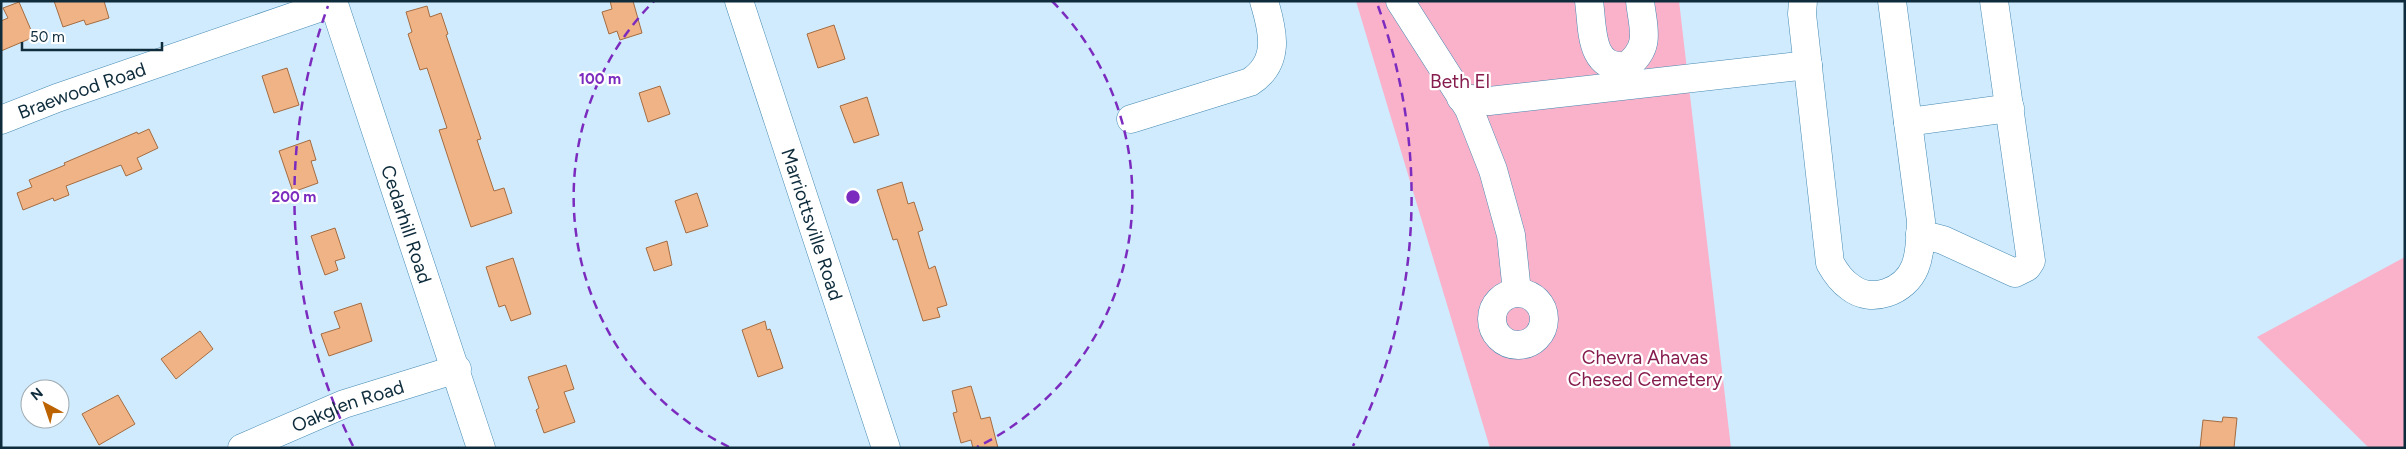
<svg xmlns="http://www.w3.org/2000/svg" width="2406" height="449" viewBox="0 0 2406 449" font-family="Figtree,sans-serif">
	<style>
		.green { fill: #fab1ca }
		.building { fill: #f0b386; stroke: #a46c41 }
		.lines { fill: none; stroke-linecap: round; stroke-linejoin: round }
		.minor-casing { stroke: #4489b1; stroke-width: 29 }
		.major-casing { stroke: #4489b1; stroke-width: 29 }
		.minor { stroke: #fff; stroke-width: 28 }
		.major { stroke: #fff; stroke-width: 28 }
		.ring { fill: none; stroke: #7b2cbf; stroke-width: 2.5; stroke-dasharray: 9 6 }
		.labels { text-anchor: middle; stroke-width: 4.5; stroke-linejoin: round; paint-order: stroke }
		.park-label { font-size: 19px; fill: #861c4e; stroke: #fff }
		.street-label { font-size: 19px; fill: #0e2c3c; stroke: #fff }
		.centre { fill: #7b2cbf; stroke: #fff; stroke-width: 2.5 }
		.ring-label { font-size: 15px; text-anchor: middle; font-weight: bold; fill: #7b2cbf; stroke: #fff; stroke-width: 4.5; stroke-linejoin: round; paint-order: stroke }
	</style>
	<rect width="100%" height="100%" fill="#d0ebfd"/>
	<!-- green -->
	<path class="green" d="M1356,1H1679L1731,448H1490Z
		M2405,257V448H2369L2257,337Z"/>
	<!-- building -->
	<path class="building" d="M54,1H104L109,18L86,25L84,20L63,27Z
		M610,1H633L642,33L620,40L617,31L609,34L602,12L612,9Z
		M19,2L34,37L1,51V21L8,18L3,8Z
		M427,6L430,17L441,13L448,34L446,35L481,139L477,140L494,191L504,188L512,213L471,227L439,130L447,128L427,68L420,70L408,34L412,32L406,12Z
		M834,25L845,59L818,68L807,34Z
		M287,68L299,105L274,113L262,76Z
		M660,86L670,114L648,122L639,93Z
		M867,97L879,135L854,143L840,106Z
		M149,129L158,148L137,158L142,169L126,176L121,165L66,186L69,195L54,201L53,198L23,210L17,193L32,187L29,180L65,165L64,163L137,132L138,134Z
		M310,140L316,160L311,161L318,183L293,192L279,151Z
		M902,182L908,204L914,202L923,230L918,232L929,269L935,266L947,305L937,308L940,317L923,321L897,239L893,240L877,190Z
		M697,193L708,226L686,233L675,201Z
		M335,228L345,258L335,261L338,270L325,275L311,236Z
		M667,241L672,265L654,271L646,248Z
		M513,258L531,314L511,321L505,305L499,307L486,267Z
		M361,303L372,341L329,356L321,334L340,328L334,312Z
		M765,321L767,330L770,329L783,368L758,377L742,330Z
		M200,331L213,349L176,379L161,359Z
		M566,365L574,389L564,392L575,422L544,433L536,410L539,408L528,377Z
		M971,386L981,419L990,417L998,448H973L971,440L961,443L953,413L957,412L952,391Z
		M118,395L135,424L99,445L82,414Z
		M2223,417L2237,418L2234,448H2200L2203,420L2222,422Z"/>
	<g class="lines">
		<!-- minor casing -->
		<g class="minor-casing">
			<g id="minor">
				<path id="s1" d="M333,1L481,448"/>
				<path d="M1400,1L1469,109L1493,170L1511,235L1517,292"/>
				<path d="M1589,1C1593,29 1589,70 1627,66C1652,46 1643,29 1640,1"/>
				<path d="M1803,1L1802,14L1830,263C1835,272 1841,281 1850,287C1871,304 1905,292 1915,267C1921,252 1920,236 1921,221L1892,1"/>
				<path d="M1461,98L1489,101L1808,65"/>
				<path d="M1131,119L1250,82C1281,62 1273,31 1264,1"/>
				<path id="s2" d="M1,120L57,98L333,3"/>
				<path d="M1908,122L2010,108"/>
				<path d="M1920,234L1943,240L2015,273L2027,267L2031,261L1994,1"/>
				<circle cx="1518" cy="319" r="26"/>
				<path id="s3" d="M242,448L344,404L457,369"/>
			</g>
		</g>
		<!-- major casing -->
		<g class="major-casing">
			<g id="major">
				<path id="s4" d="M739,1L886,448"/>
			</g>
		</g>
		<!-- minor -->
		<use href="#minor" class="minor"/>
		<!-- major -->
		<use href="#major" class="major"/>
	</g>
	<!-- distance rings -->
	<g class="ring">
		<path d="M729 447A279 279 0 0 1 654 1M1052 1A279 279 0 0 1 977 447"/>
		<path d="M353 446A559 559 0 0 1 328 6M1378 6A559 559 0 0 1 1353 446"/>
	</g>
	<g class="labels">
		<!-- park labels -->
		<g class="park-label">
			<text x="1460" y="88">Beth El</text>
			<text x="1645" y="364">Chevra Ahavas<tspan x="1645" dy="22">Chesed Cemetery</tspan></text>
		</g>
		<!-- street labels -->
		<g class="street-label">
			<text dy="7" stroke="none"><textPath href="#s2" startOffset="86">Braewood Road</textPath></text>
			<text dy="7" stroke="none"><textPath href="#s1" startOffset="235">Cedarhill Road</textPath></text>
			<text dy="7" stroke="none"><textPath href="#s4" startOffset="235">Marriottsville Road</textPath></text>
			<text dy="7" stroke="none"><textPath href="#s3" startOffset="114">Oakglen Road</textPath></text>
		</g>
	</g>
	<circle cx="853" cy="197" r="8" class="centre"/>
	<g class="ring-label">
		<text x="600" y="84">100 m</text>
		<text x="294" y="202">200 m</text>
	</g>
	<!-- border -->
	<rect width="2406" height="449" fill="none" stroke="#0e2c3c" stroke-width="5"/>
	<!-- north arrow -->
	<g transform="translate(45 404) rotate(320)"><circle r="24" fill="#ffffff" stroke="#9fabb1"/>
	<path d="M0-4L9 19L0 12L-9 19Z" fill="#bc6300"/>
	<text y="-8" font-size="14" font-weight="bold" text-anchor="middle" fill="#0e2c3c">N</text>
	</g>
	<!-- scale -->
	<path d="M22 42v8h140v-8" fill="none" stroke="#0e2c3c" stroke-width="2.5"/>
	<text x="30" y="42" font-size="15" fill="#0e2c3c" stroke="#ffffff" stroke-width="4" paint-order="stroke">50 m</text>
</svg>
